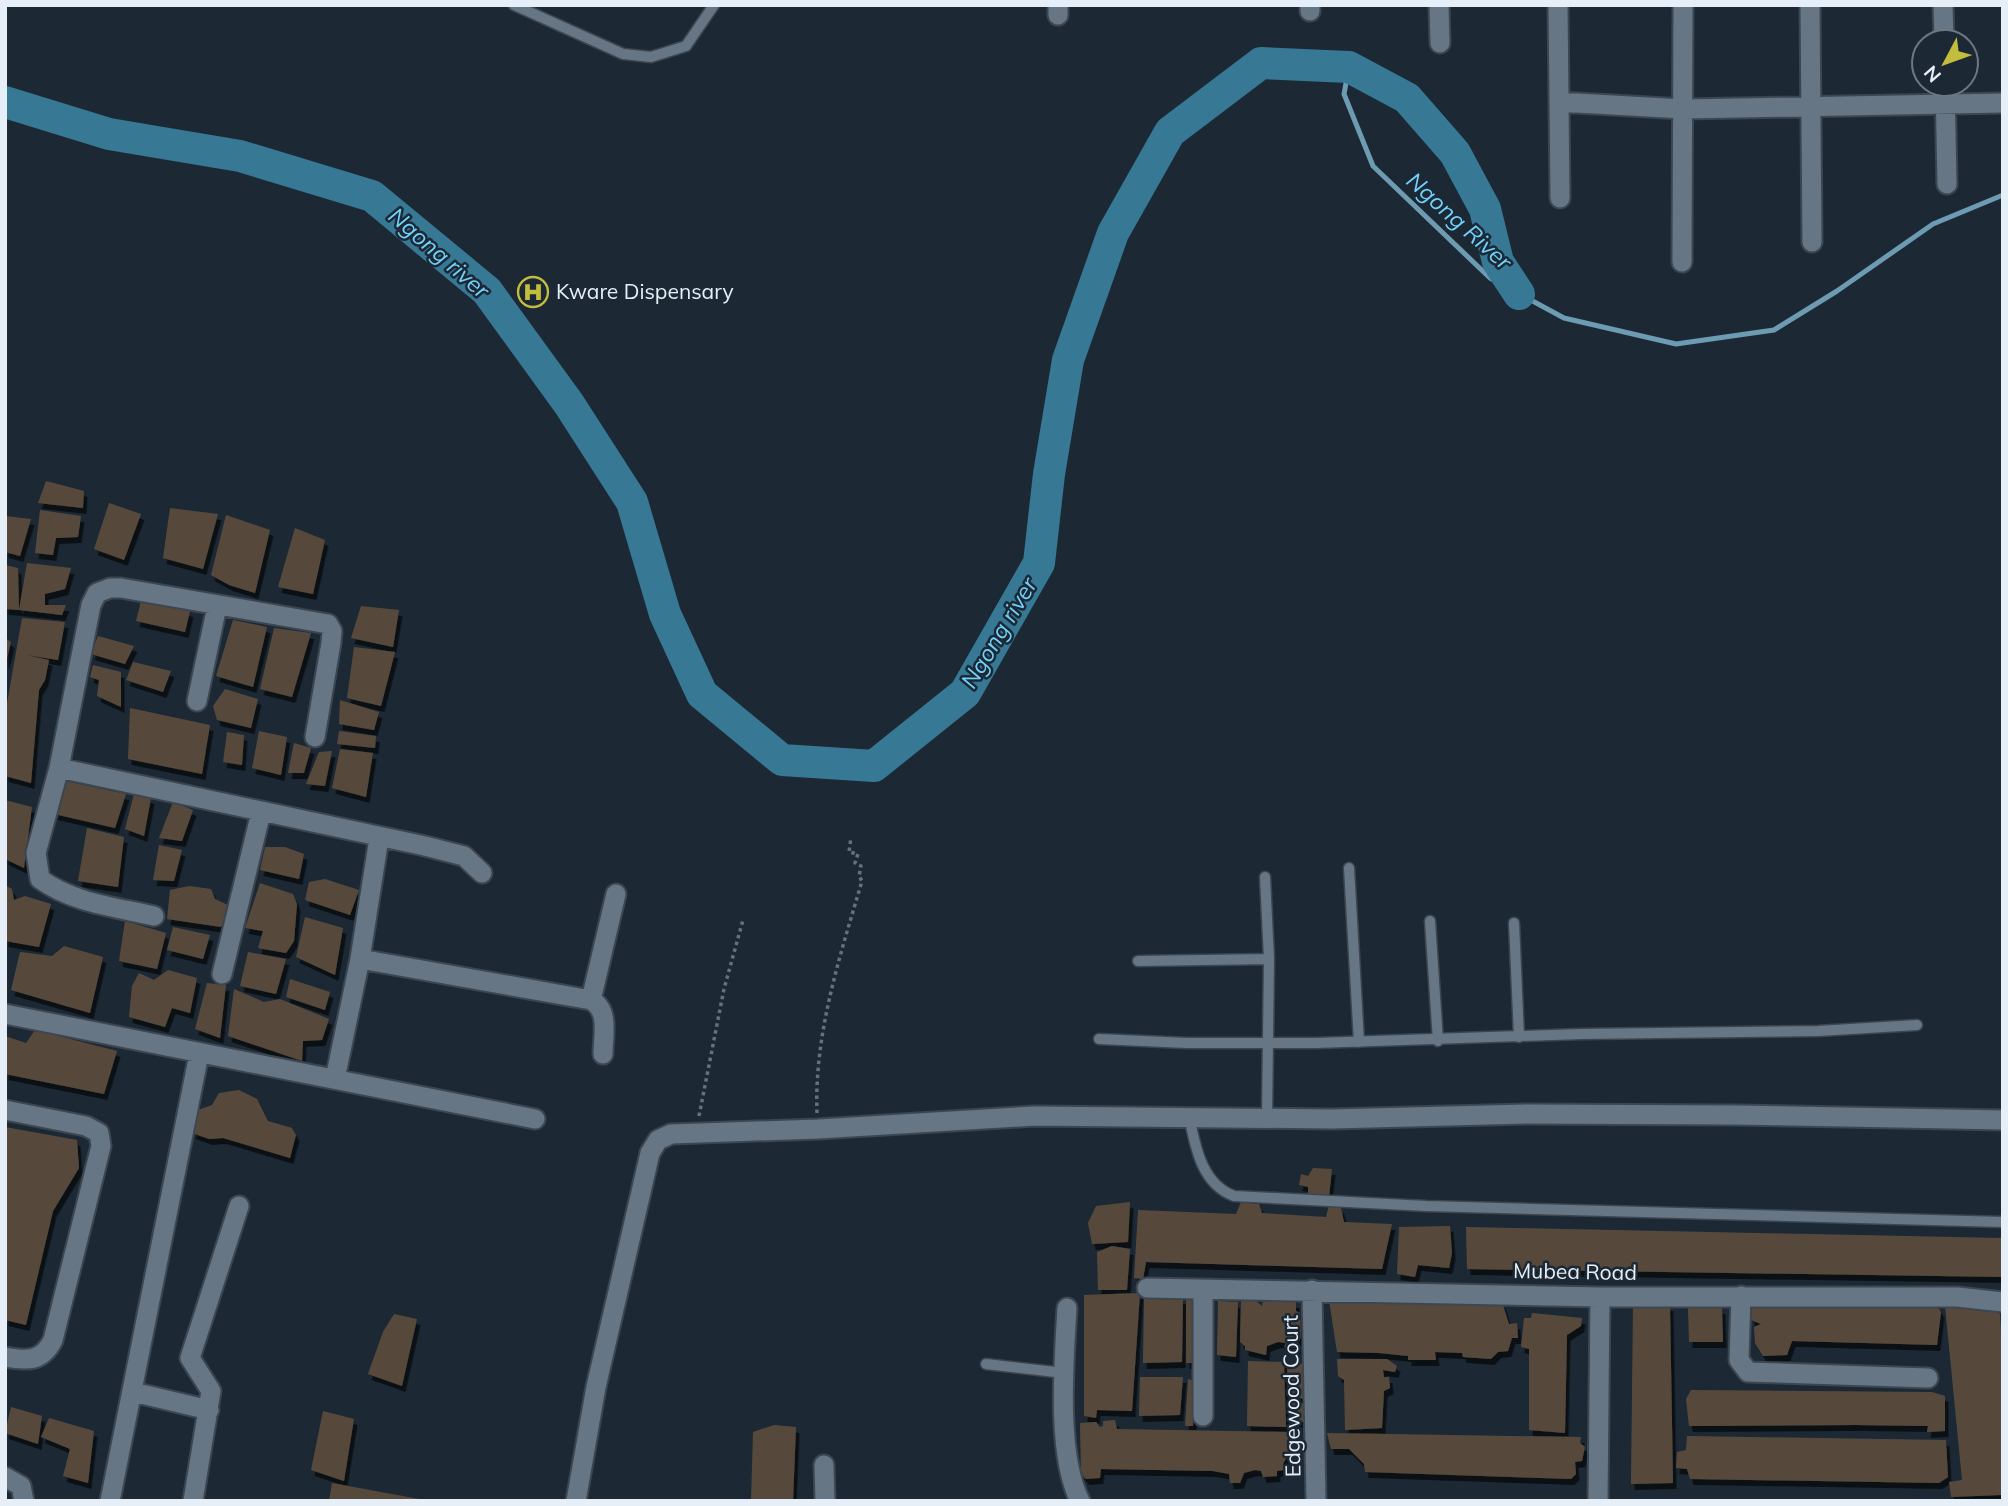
<svg xmlns="http://www.w3.org/2000/svg" width="2008" height="1506" viewBox="0 0 2008 1506" font-family="Mulish,sans-serif">
	<style>
		.lines { fill: none; stroke-linecap: round; stroke-linejoin: round }
		.stream { stroke: #6c9bb2; stroke-width: 5 }
		.river { stroke: #377894; stroke-width: 32 }
		.building { fill: #574a3b; filter: url(#shadow) }
		.lane-casing { stroke: #3c4651; stroke-width: 13 }
		.street-casing { stroke: #3c4651; stroke-width: 23 }
		.path { stroke: #66717c; stroke-width: 3.5; stroke-dasharray: 3.5 3.5; stroke-linecap: butt }
		.lane { stroke: #677685; stroke-width: 10 }
		.street { stroke: #677685; stroke-width: 19 }
		.labels { text-anchor: middle; stroke-width: 5; stroke-linejoin: round; paint-order: stroke }
		.poi-label { font-size: 21px; fill: #e6eef7; stroke: #1c2935; text-anchor: start }
		.street-label { font-size: 21px; fill: #e6eef7; stroke: #1c2935 }
		.water-label { font-size: 23px; font-style: italic; fill: #71d1fc; stroke: #1c2935 }
	</style>
	<defs>
		<filter id="shadow"><feDropShadow dx="3.5" dy="6" stdDeviation="0" flood-color="#0009"/></filter>
	</defs>
	<rect width="100%" height="100%" fill="#1c2935"/>
	<g class="lines">
		<!-- stream -->
		<path class="stream" d="M1349,67L1344,94L1373,166L1490,278L1564,318L1676,344L1774,330L1837,291L1933,224L2003,195"/>
		<!-- river -->
		<path class="river" d="M5,102L109,134L240,156L372,196L487,291L569,404L632,502L665,614L702,694L782,760L874,766L965,693L1039,563L1049,474L1068,360L1113,233L1170,132L1261,63L1349,67L1407,98L1455,153L1485,209L1498,262L1519,294"/>
	</g>
	<!-- building -->
	<path class="building" d="M46,481L84,491L83,508L38,503Z
		M109,503L141,514L124,560L94,549Z
		M170,508L218,514L203,569L163,558Z
		M40,510L81,516L78,537L56,538L53,555L35,553Z
		M226,515L270,530L255,593L229,585L211,575Z
		M5,516L31,519L20,556L5,552Z
		M295,528L325,540L313,594L278,587Z
		M27,563L71,568L65,589L45,594V605H66L62,615L19,610Z
		M5,565L18,568L19,610L5,609Z
		M141,601L190,611L185,632L136,621Z
		M361,606L399,610L393,647L351,638Z
		M22,618L65,622L58,660L26,655L49,660L45,680L39,690L31,783L5,776V715Z
		M233,620L267,627L253,687L216,676Z
		M274,628L311,633L292,697L260,689Z
		M98,636L134,646L125,664L91,654Z
		M5,638L11,642L6,663H5Z
		M354,647L395,652L381,706L347,698Z
		M133,662L171,671L163,692L126,680Z
		M93,665L121,672V707L97,696L99,680L90,677Z
		M225,689L258,699L251,728L217,720L213,706Z
		M340,700L379,712L374,730L339,724Z
		M130,708L210,725L202,774L128,759Z
		M259,731L287,737L281,775L252,768Z
		M339,731L376,736L375,748L337,744Z
		M227,732L244,735L242,765L223,762Z
		M294,743L311,748L304,773H288Z
		M340,749L373,753L366,797L332,788Z
		M332,751L325,786L306,784L319,752Z
		M65,781L126,794L115,828L54,814Z
		M134,794L151,798L144,836L125,829Z
		M5,800L32,807L24,868L5,859Z
		M173,802L193,810L182,841L159,838Z
		M87,828L124,837L118,887L78,881Z
		M159,845L182,850L174,881L153,880Z
		M265,847H285L304,854L299,879L260,870Z
		M325,879L359,890L350,915L305,900L309,882Z
		M260,883L293,894L297,904L294,941L286,953L258,948L263,931L245,928Z
		M5,885L12,889L14,900L25,896L51,904L39,947L5,941Z
		M189,886L211,889L215,899L230,906L221,927L167,919L170,890Z
		M305,917L343,928L335,975L296,957Z
		M125,921L166,933L157,969L119,961Z
		M173,927L210,935L203,959L167,950Z
		M64,946L103,957L90,1013L11,990L20,952L52,956Z
		M248,952L286,959L276,994L240,986Z
		M168,970L197,978L190,1013L172,1008L165,1027L129,1017L132,986L139,973L154,980Z
		M290,979L330,992L325,1010L286,997Z
		M207,983L226,985L220,1038L195,1029Z
		M234,989L264,1002L280,999L329,1019L322,1040L303,1041L302,1061L228,1036Z
		M35,1030L117,1051L104,1094L5,1074V1036L26,1043Z
		M239,1090L257,1099L268,1121L292,1128L296,1135L290,1158L223,1138L209,1139L192,1133L198,1110L212,1105L219,1093Z
		M5,1127L77,1140L79,1168L53,1211L26,1325L5,1320Z
		M1313,1168L1332,1169L1329,1197L1308,1196V1187L1299,1185L1301,1174L1308,1176Z
		M1130,1202L1128,1242L1092,1244L1088,1223L1096,1206Z
		M1241,1202L1259,1204L1262,1213L1326,1217L1329,1205L1341,1208L1344,1222L1392,1224L1382,1269L1146,1262L1143,1279L1134,1278L1138,1210L1236,1214Z
		M1450,1226L1452,1253L1449,1268L1418,1265L1415,1277L1397,1274L1399,1227Z
		M1466,1227L2003,1238V1277L1467,1269Z
		M1112,1246L1130,1249L1127,1290H1098L1097,1252Z
		M1140,1293L1132,1411L1097,1410L1096,1418L1084,1416V1295Z
		M1346,1297L1350,1303L1502,1302L1509,1324L1517,1323L1518,1338H1512L1508,1351L1498,1352L1491,1359L1463,1357L1462,1353L1435,1352L1436,1360H1408V1356L1379,1353L1337,1352L1329,1300Z
		M1144,1298H1183L1182,1362L1143,1363Z
		M1186,1299L1196,1300L1197,1363H1186Z
		M1241,1300H1255L1262,1306L1263,1301L1296,1302V1311L1300,1313L1301,1338L1297,1339V1348L1284,1347L1286,1343L1278,1342L1267,1346L1266,1355L1245,1350V1346L1240,1342Z
		M1218,1301L1238,1302L1236,1357L1217,1355Z
		M1633,1304L1670,1305L1673,1483L1631,1484Z
		M1751,1304L1937,1306L1941,1312L1937,1345L1792,1341L1787,1355L1763,1356L1755,1343L1754,1327L1761,1324L1751,1320Z
		M1945,1306H1988L2000,1314L2003,1365L2001,1495L1951,1497L1949,1482L1962,1480Z
		M1688,1307L1722,1308L1723,1342H1689Z
		M1532,1313L1582,1318L1581,1326L1567,1335L1565,1433L1529,1430V1349L1521,1347L1524,1318H1531Z
		M394,1314L417,1319L402,1386L368,1374L383,1332Z
		M1337,1359H1387L1397,1366L1395,1372L1383,1370L1384,1377H1389L1390,1388L1384,1391L1382,1428L1345,1430L1344,1380L1338,1376Z
		M1248,1361L1284,1362L1286,1427L1247,1426Z
		M1287,1364H1308L1311,1400L1288,1396Z
		M1140,1377H1183L1180,1415L1139,1416Z
		M1188,1379L1195,1381L1193,1426H1185Z
		M1691,1390L1932,1392L1945,1396V1431L1927,1432L1928,1426L1856,1425L1689,1426L1686,1399Z
		M1289,1400L1308,1405L1306,1422L1289,1421Z
		M11,1407L42,1416L38,1444L5,1433Z
		M323,1411L354,1419L344,1481L311,1470Z
		M49,1418L94,1431L88,1483L63,1476L70,1449L41,1437Z
		M1115,1420L1117,1429L1288,1432L1289,1453L1283,1464L1284,1470L1277,1471V1476L1263,1477L1261,1471L1255,1470L1244,1473L1240,1483H1230L1229,1474L1213,1471L1101,1469L1100,1478L1086,1479L1081,1474L1080,1423L1096,1422L1100,1427L1103,1426V1421Z
		M774,1425L796,1427L793,1501H751L753,1432Z
		M1327,1433L1581,1437L1580,1443L1585,1447L1582,1461L1575,1462L1576,1474L1571,1479L1365,1472L1364,1464L1349,1449H1331Z
		M1687,1436L1946,1440L1948,1477L1939,1483L1690,1479L1687,1469L1676,1468L1677,1452L1686,1450Z
		M332,1483L419,1499V1501H329Z"/>
	<g class="lines">
		<!-- lane casing -->
		<g class="lane-casing">
			<path id="lane" d="M514,5L623,54L651,57L686,46L714,5
				M1349,868L1359,1042
				M1265,877L1269,959L1267,1117
				M1430,921L1438,1041
				M1514,923L1519,1037
				M1138,961L1269,959
				M1099,1039L1187,1043H1316L1581,1034L1818,1031L1917,1025
				M1189,1116C1195,1145 1201,1184 1234,1196L1426,1206L2003,1222
				M986,1364L1064,1373"/>
		</g>
		<!-- street casing -->
		<g class="street-casing">
			<path id="street" d="M1058,5V15
				M1310,5V11
				M1439,5L1440,43
				M1558,5L1560,198
				M1810,5L1812,242
				M1943,5L1944,42
				M1945,84L1947,184
				M1559,102L1683,109L2003,103
				M1682,262L1683,5
				M197,701L217,606
				M59,768L91,605L97,593L110,588H121L328,624L332,631L331,643L315,737
				M154,916C115,907 73,903 40,879L36,853L59,768L425,846L464,856L482,873
				M360,959L591,1000C610,1010 603,1036 603,1054
				M222,974L261,812
				M591,1000L616,894
				M5,1014L535,1119
				M335,1079L360,959L379,838
				M5,1110L86,1126L99,1133L101,1146L53,1340C42,1362 27,1361 5,1357
				M1147,1288L1600,1297H1957L2003,1302
				M1312,1290L1316,1501
				M1741,1296L1739,1360L1748,1372L1928,1378
				M1067,1308C1064,1361 1056,1454 1080,1501
				M133,1392L209,1410
				M1203,1416V1290
				M824,1465L825,1501
				M5,1477L21,1486L24,1501
				M110,1501L199,1054
				M193,1501L211,1391L190,1358L239,1206
				M576,1501L596,1387L650,1153L658,1140L671,1134L818,1129L1035,1116L1332,1119L1526,1114L1735,1115L2003,1120
				M1598,1501L1600,1297"/>
		</g>
		<!-- path -->
		<path class="path" d="M817,1113C814,1034 840,956 862,881L859,876L861,866L855,863L858,854L849,852L851,837
			M699,1116L724,989L743,920"/>
		<!-- lane -->
		<use href="#lane" class="lane"/>
		<!-- street -->
		<use href="#street" class="street"/>
	</g>
	<!-- icons -->
	<defs>
		<g id="hospital-ring" transform="scale(1.575)"><circle r="9.5" fill="#1c2935" stroke="#c3bd3e" stroke-width="1.5"/><path d="M-5-5h3v3.5h4V-5h3V5h-3V1.5h-4V5h-3Z" fill="#c3bd3e"/></g>
	</defs>
	<g fill-rule="evenodd">
		<use href="#hospital-ring" x="533" y="292"/>
	</g>
	<g class="labels">
		<!-- poi labels -->
		<g class="poi-label">
			<text x="556" y="299">Kware Dispensary</text>
		</g>
		<!-- street labels -->
		<g class="street-label">
			<text transform="translate(1575 1272) rotate(1)" y="7">Mubea Road</text>
			<text transform="translate(1292 1396) rotate(-91)" y="7">Edgewood Court</text>
		</g>
		<!-- water labels -->
		<g class="water-label">
			<text transform="translate(1459 221) rotate(42)" y="8">Ngong River</text>
			<text transform="translate(439 253) rotate(41)" y="8">Ngong river</text>
			<text transform="translate(999 633) rotate(-59)" y="8">Ngong river</text>
		</g>
	</g>
	<!-- border -->
	<rect width="2008" height="1506" fill="none" stroke="#e6eef7" stroke-width="14"/>
	<!-- north arrow -->
	<g transform="translate(1945 63) rotate(229)"><circle r="33" fill="#1c2935" stroke="#6d7883" stroke-width="2"/>
	<path d="M0-5L12 26L0 18L-12 26Z" fill="#c3bd3e"/>
	<text y="-10" font-size="19" font-weight="bold" text-anchor="middle" fill="#e6eef7">N</text>
	</g>
</svg>
